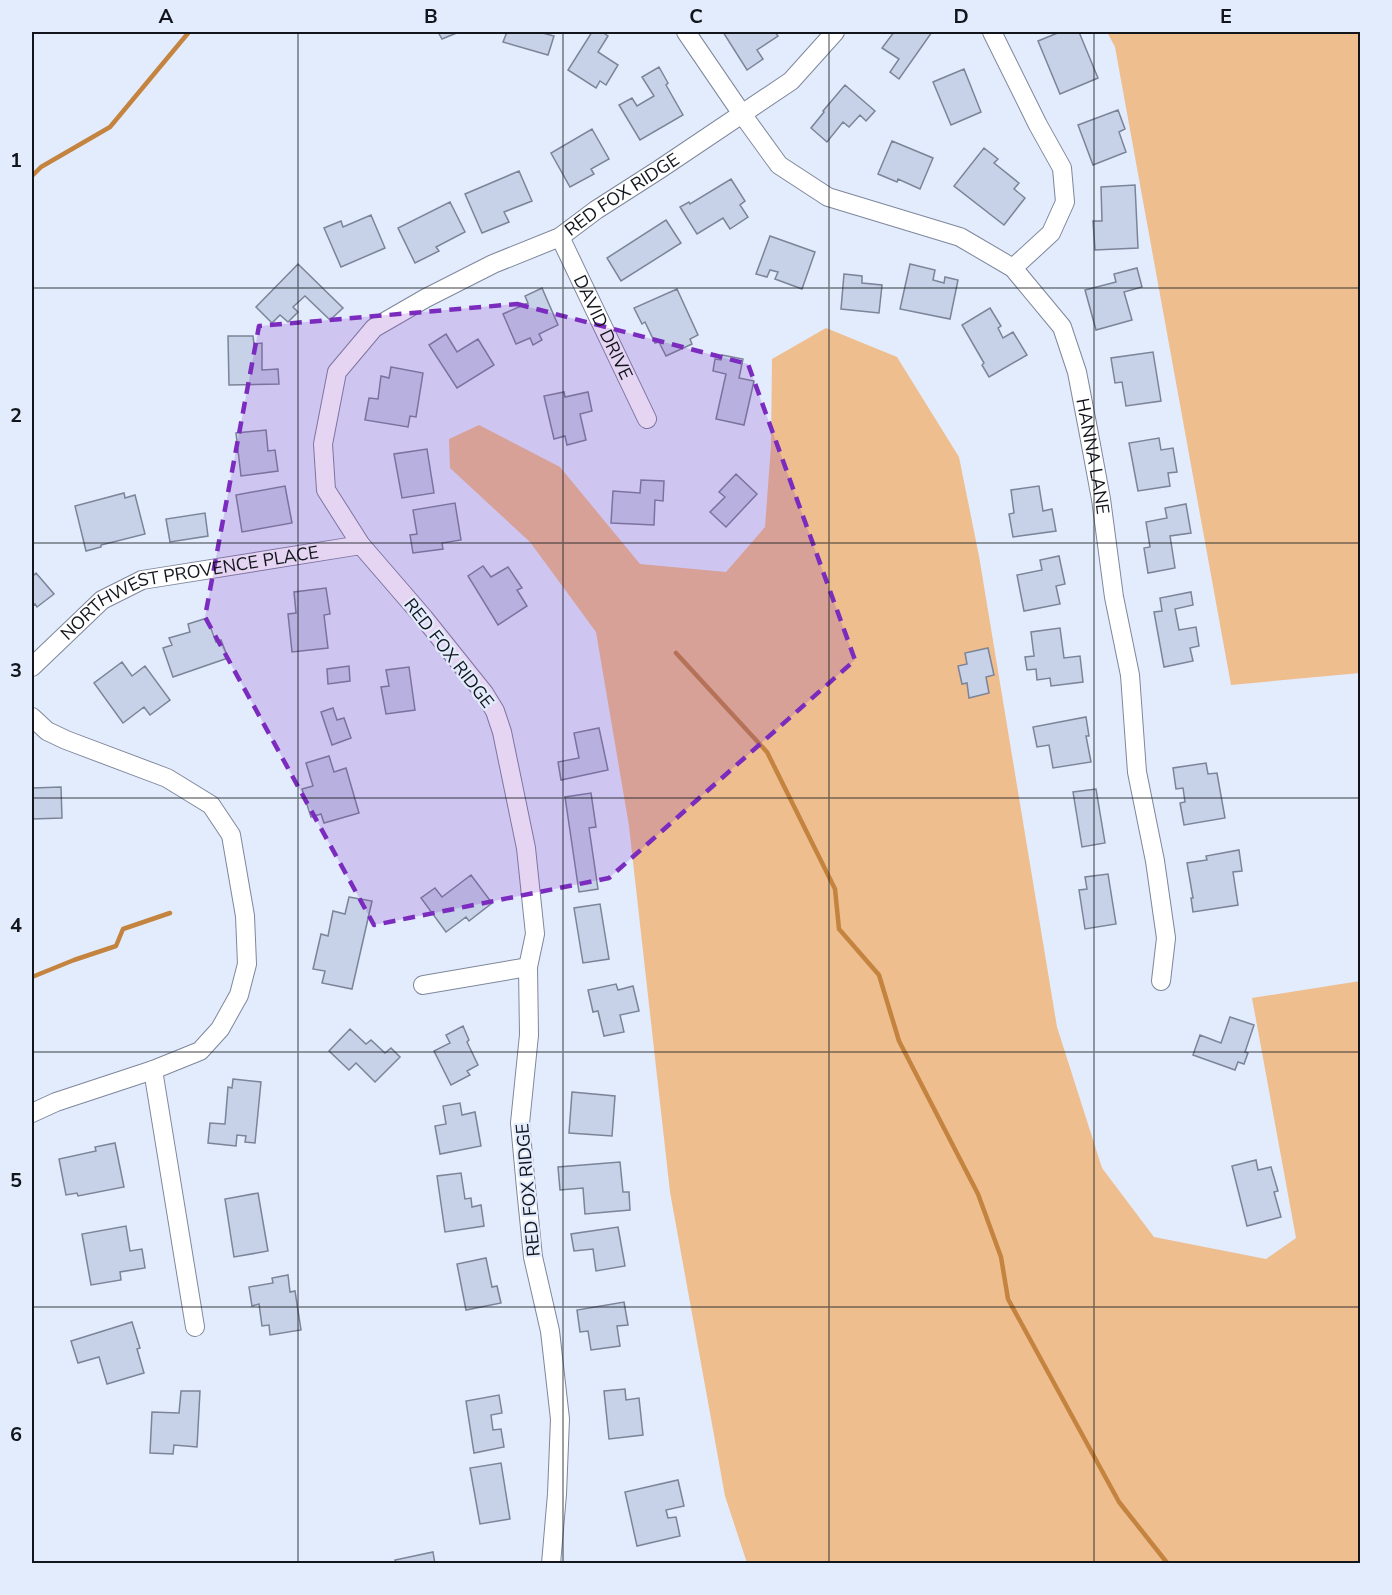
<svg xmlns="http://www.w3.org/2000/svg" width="1392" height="1595" viewBox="0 0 1392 1595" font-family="'Nunito Sans',sans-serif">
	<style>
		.green { fill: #eebe8f }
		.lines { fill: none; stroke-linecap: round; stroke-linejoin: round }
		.stream { stroke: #c4843f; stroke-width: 4.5 }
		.building { fill: #c7d1e7; stroke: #7b8498; stroke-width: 1.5 }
		.minor-casing { stroke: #7e879b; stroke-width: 20 }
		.minor { stroke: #fff; stroke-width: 18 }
		.marked { fill: #7b2cbf; fill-opacity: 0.2; stroke: #7b2cbf; stroke-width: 4.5; stroke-dasharray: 12 8; stroke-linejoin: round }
		.grid { fill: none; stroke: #12151c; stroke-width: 1.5; stroke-opacity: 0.55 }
		.labels { text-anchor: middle; stroke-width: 4.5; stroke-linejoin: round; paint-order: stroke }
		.street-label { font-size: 18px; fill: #12151c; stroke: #e3ecfd }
		.neatline { fill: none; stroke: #12151c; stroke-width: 2 }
		.grid-label { font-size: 20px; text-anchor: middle; font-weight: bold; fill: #12151c }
	</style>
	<rect width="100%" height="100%" fill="#e3ecfd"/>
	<!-- green -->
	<path class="green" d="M1107,32H1360V673L1231,685L1115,47Z
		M826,328L897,357L959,457L979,556L1057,1027L1102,1168L1154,1237L1266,1259L1296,1238L1252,998L1360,981V1563H747L725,1496L670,1192L629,826L596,632L530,542L450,468L449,439L479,425L560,467L640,564L726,572L765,527L771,445L772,359Z"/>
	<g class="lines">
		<!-- stream -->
		<path class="stream" d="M32,176L41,167L110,127L189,32
			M676,653L767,752L835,889L839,929L879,975L899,1041L978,1194L1001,1257L1008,1299L1119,1502L1168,1564
			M32,977L74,960L116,946L123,929L170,913"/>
	</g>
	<!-- building -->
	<path class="building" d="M438,32H459L442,39Z
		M507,32H539L554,36L548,55L503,42Z
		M592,32H602L608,36L598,52L618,65L606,85L600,81L596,88L568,70Z
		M723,32H775L778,36L757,50L763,59L747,70Z
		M894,32H932L899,79L890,72L899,59L882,48Z
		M1060,32H1079L1098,78L1060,94L1038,41Z
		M659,67L668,83L666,85L683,115L640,140L619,105L632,98L637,106L654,96L642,77Z
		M964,69L981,112L951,125L933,82Z
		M845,85L875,111L866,121L860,115L849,127L843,122L827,142L811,128L824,112L823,111Z
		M1118,110L1125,129L1119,132L1126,152L1093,165L1078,125Z
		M592,129L609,159L591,169L594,174L570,187L551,153Z
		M892,141L933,158L920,189L898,179L897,182L878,174Z
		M984,148L998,159L994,163L1019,183L1014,189L1025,198L1004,225L954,186Z
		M519,171L532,201L504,212L509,222L482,233L465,194Z
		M731,179L745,201L740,205L748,217L730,229L723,218L697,234L680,207L689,202L690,204Z
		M1135,185L1138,248L1095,250L1093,221H1102L1101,187Z
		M450,202L465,232L436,247L439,251L415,263L398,228Z
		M371,215L385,248L341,267L324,228L341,221L343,227Z
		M666,220L681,243L621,281L607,258Z
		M770,236L815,252L802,289L775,279L778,272L770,270L767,277L756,274Z
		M298,264L343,308L330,320L305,296L293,307L298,312L288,322L280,315L272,323L256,307Z
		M910,264L935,270L933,280L944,283L945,277L958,280L950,319L900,309Z
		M1137,268L1142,287L1124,292L1132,320L1096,330L1085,290L1116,282L1114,274Z
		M844,274L862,276V283L882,285L879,313L841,309Z
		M542,288L558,325L539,334L542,340L533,345L530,338L516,344L503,314L528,303L525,296Z
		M677,289L698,335L690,339L692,344L666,356L659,342L655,343L645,322L642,324L634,308Z
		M990,308L1001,326L998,328L1003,338L1013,332L1027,355L989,377L982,365L984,363L962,325Z
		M446,334L457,352L478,339L494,365L457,388L429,345Z
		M228,336H253L254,344L262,343V370L278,369L279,384L229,385Z
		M1153,352L1161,401L1126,406L1122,382L1115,383L1111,358Z
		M722,355L743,359L739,378L754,381L744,425L716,419L726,374L713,371L715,359L721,360Z
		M391,367L423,373L416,417L410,416L408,427L365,420L369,398L378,399L381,376L389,378Z
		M564,392L565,397L588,392L592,411L580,414L586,440L567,445L565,436L554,439L544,396Z
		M266,430L268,451L275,450L278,471L241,476L236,433Z
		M1159,438L1161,450L1173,448L1177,472L1168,473L1170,486L1138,491L1129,443Z
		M427,449L434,493L402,498L394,454Z
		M736,474L757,494L726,527L710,512L725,497L719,492Z
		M641,480L664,481L663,501L655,500L654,525L611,523L613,491L640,493Z
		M285,486L292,523L242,532L236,495Z
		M1039,486L1043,511L1052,509L1056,531L1013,537L1009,514L1014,513L1011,490Z
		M124,493L125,498L135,495L145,534L101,545V547L86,551L75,506Z
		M455,503L461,540L442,543L443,549L413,553L410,535L417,534L413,510Z
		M1186,504L1191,533L1170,536L1175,568L1148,573L1144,548L1150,547L1146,522L1167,518L1165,508Z
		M205,513L208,536L170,542L166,519Z
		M1059,556L1065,584L1056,586L1060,604L1024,611L1017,575L1042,570L1040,560Z
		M483,566L491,577L508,567L522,588L517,590L527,606L498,625L468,576Z
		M36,573L54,594L37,607L35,604L32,607V577Z
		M326,588L330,614L324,615L328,648L292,652L288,614L296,613L294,592Z
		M1191,592L1193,605L1175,609L1179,630L1196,627L1199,646L1190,648L1193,661L1164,667L1154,612L1162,611L1160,598Z
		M207,618L216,642L221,640L228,658L173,677L163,648L172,645L169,638L190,632L188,624Z
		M1060,628L1064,658L1080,656L1083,682L1051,686L1050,678L1037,680L1036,669L1027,670L1025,657L1034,656L1031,632Z
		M988,648L994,675L986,677L989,693L969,698L967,683L962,684L958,666L967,664L965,653Z
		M122,662L132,676L145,666L170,700L150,715L144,707L123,723L94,683Z
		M349,666L350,681L328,684L327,669Z
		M409,667L415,710L386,714L381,687L389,686L386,670Z
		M333,708L337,720L344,718L351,738L332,745L321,712Z
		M1086,717L1089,736H1086L1091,762L1053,768L1049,745L1037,747L1033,727Z
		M599,728L608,770L561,780L558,762L579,758L574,733Z
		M329,756L334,772L346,768L359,813L324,823L321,814L311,817L302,789L313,786L306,763Z
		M1206,763L1208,774L1217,773L1225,818L1184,825L1180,803L1185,802L1183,788L1176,789L1173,768Z
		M61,787L62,818L32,819V788Z
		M1096,789L1105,843L1082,847L1073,792Z
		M591,793L596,827L589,828L598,889L579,892L565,797Z
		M1239,850L1242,871L1233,872L1238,905L1193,912L1191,898H1193L1187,863L1207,860L1206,856Z
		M1108,874L1116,924L1085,929L1079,890L1087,889L1085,877Z
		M471,875L492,903L469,921L466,917L446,932L421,898L435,888L442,897Z
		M349,897L372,901L352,989L322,983L325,971L313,969L321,934L328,936L333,911L345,914Z
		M600,904L609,959L583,963L574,908Z
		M616,984L618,990L633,986L639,1011L620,1015L624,1032L604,1036L598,1011L593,1012L588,990Z
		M1230,1017L1254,1025L1245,1052L1248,1053L1244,1064L1238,1062L1235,1070L1193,1055L1200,1035L1221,1043Z
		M463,1026L469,1040L467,1042L478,1065L467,1071L470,1075L451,1085L434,1051L450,1043L446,1035Z
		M350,1029L366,1044L371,1040L385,1053L391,1048L400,1057L375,1082L356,1063L349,1070L329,1051Z
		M233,1079L261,1082L255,1143L245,1142L246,1136L237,1135L236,1146L208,1143L210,1123L225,1124L228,1087L232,1088Z
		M572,1092L615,1096L612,1136L569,1133Z
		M460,1103L462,1115L475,1112L481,1146L440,1154L435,1126L446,1124L443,1106Z
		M115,1143L124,1187L78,1196L77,1193L66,1195L59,1159L96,1151L95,1147Z
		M1256,1160L1258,1170L1271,1167L1278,1191L1274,1192L1281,1217L1247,1226L1232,1166Z
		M620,1162L623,1192H629L630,1210L585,1214L583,1188L560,1190L558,1167Z
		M461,1173L465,1199L471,1198L472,1207L481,1205L484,1226L445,1232L437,1176Z
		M258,1193L268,1251L234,1257L225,1199Z
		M126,1226L130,1251L142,1249L145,1268L120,1272L121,1280L91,1285L82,1234Z
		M618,1227L625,1266L596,1271L593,1249L574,1251L571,1234Z
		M486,1258L492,1287L497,1286L501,1303L466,1310L457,1264Z
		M288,1275L290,1292L295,1291L301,1330L270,1335L269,1325L262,1326L259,1304L252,1306L249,1287L273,1283L272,1278Z
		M624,1302L628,1325L617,1326L620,1346L591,1350L588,1331L580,1332L577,1310Z
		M132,1322L140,1348L137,1349L144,1373L107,1384L99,1357L78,1363L71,1341Z
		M625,1389L626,1400L639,1398L643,1435L609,1439L604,1391Z
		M181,1391H200L197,1447L174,1445L173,1454L150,1453L152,1412L179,1413Z
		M499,1395L502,1413L491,1415L493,1430L501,1429L504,1447L474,1453L466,1401Z
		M501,1463L510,1519L480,1524L470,1468Z
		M678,1480L684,1506L666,1510L668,1518L676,1517L680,1536L637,1546L625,1492Z
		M433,1552L435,1564H396L395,1560Z"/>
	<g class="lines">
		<!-- minor casing -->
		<g class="minor-casing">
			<g id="minor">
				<path id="s1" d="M686,32L742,114L779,165L828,197L960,237L1013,268L1062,327L1077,372L1088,429L1101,499L1114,597L1130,675L1137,772L1155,861L1166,938L1161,981"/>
				<path d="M992,32L1038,125L1062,168L1065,202L1051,233L1013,268"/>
				<path id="s2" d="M560,237L647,419"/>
				<path id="s3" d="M32,667L102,600L142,580L361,545"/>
				<path d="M32,717L47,731L66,740L167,778L211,805L231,835L245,916L247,964L239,995L220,1029L200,1051L153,1070L56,1102L32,1113"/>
				<path d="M423,985L528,967"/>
				<path d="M153,1070L195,1327"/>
				<path id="s4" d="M551,1564L557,1494L560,1419L550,1331L533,1257L526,1188L520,1123L529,1035L528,967L535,934L526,848L502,732L495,711L484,693L424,618L361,545L326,490L323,444L337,372L374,328L426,298L493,264L560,237L596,210L660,169L791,81L835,32"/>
			</g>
		</g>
		<!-- minor -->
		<use href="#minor" class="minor"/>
	</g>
	<!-- marked area -->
	<path class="marked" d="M517,304L748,364L855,660L609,878L374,925L205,617L259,326Z"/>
	<!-- grid -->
	<path class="grid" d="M298,32V1564M563,32V1564M829,32V1564M1094,32V1564M32,288H1360M32,543H1360M32,798H1360M32,1052H1360M32,1307H1360"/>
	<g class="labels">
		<!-- street labels -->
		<g class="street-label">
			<text dy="6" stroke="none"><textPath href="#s4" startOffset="1600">RED FOX RIDGE</textPath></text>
			<text dy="6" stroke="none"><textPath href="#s2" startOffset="100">DAVID DRIVE</textPath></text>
			<text dy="6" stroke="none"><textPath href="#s1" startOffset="630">HANNA LANE</textPath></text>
			<text dy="6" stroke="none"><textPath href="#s3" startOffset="182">NORTHWEST PROVENCE PLACE</textPath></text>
			<text transform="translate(449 653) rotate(52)" y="6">RED FOX RIDGE</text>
			<text transform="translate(528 1190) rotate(-95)" y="6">RED FOX RIDGE</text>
		</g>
	</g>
	<!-- border -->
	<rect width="1392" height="1595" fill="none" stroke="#e3ecfd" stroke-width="66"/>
	<rect x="33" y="33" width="1326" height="1529" class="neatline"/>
	<g class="grid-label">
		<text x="166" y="23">A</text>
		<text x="431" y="23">B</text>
		<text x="696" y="23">C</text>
		<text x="961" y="23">D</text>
		<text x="1226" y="23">E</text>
		<text x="16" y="167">1</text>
		<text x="16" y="422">2</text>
		<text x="16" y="677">3</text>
		<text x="16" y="932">4</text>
		<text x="16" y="1187">5</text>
		<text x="16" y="1441">6</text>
	</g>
</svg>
